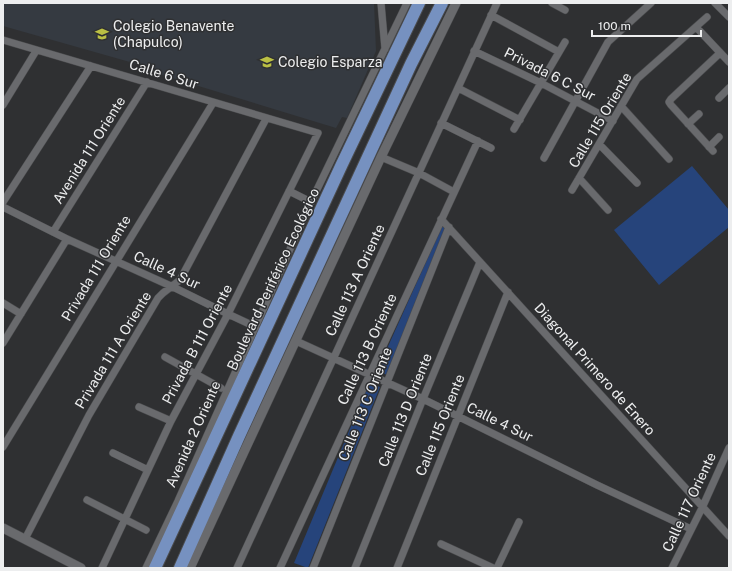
<svg xmlns="http://www.w3.org/2000/svg" width="732" height="571" viewBox="0 0 732 571" font-family="'Public Sans',sans-serif">
	<style>
		.built { fill: #353a41 }
		.green { fill: #26447b }
		.lines { fill: none; stroke-linecap: round; stroke-linejoin: round }
		.minor-casing { stroke: #4a4b4d; stroke-width: 8 }
		.tertiary-casing { stroke: #4a4b4d; stroke-width: 10 }
		.trunk-casing { stroke: #4a4b4d; stroke-width: 14 }
		.minor { stroke: #696a6d; stroke-width: 7 }
		.tertiary { stroke: #696a6d; stroke-width: 9 }
		.trunk { stroke: #7691c0; stroke-width: 12 }
		.labels { text-anchor: middle; stroke-width: 3; stroke-linejoin: round; paint-order: stroke }
		.poi-label { font-size: 14px; fill: #edeeef; stroke: #2f3032; text-anchor: start }
		.street-label { font-size: 14px; fill: #edeeef; stroke: #2f3032 }
	</style>
	<rect width="100%" height="100%" fill="#2f3032"/>
	<!-- built -->
	<path class="built" d="M3,3H374L376,51L347,118L342,117L336,128L159,74L158,70L3,26Z"/>
	<!-- green -->
	<path class="green" d="M692,166L729,210V227L659,285L614,230Z
		M442,226L446,229L387,375L377,371Z
		M369,383L380,387L308,568L294,563Z"/>
	<g class="lines">
		<!-- minor casing -->
		<g class="minor-casing">
			<path id="minor" d="M381,3L385,49
				M552,3L565,10
				M715,3L729,17
				M491,15L559,52
				M696,27L729,62
				M3,40L318,133L228,314L171,421L102,568
				M474,51L541,83L613,121
				M458,88L520,120
				M719,98L729,88
				M3,105L36,51
				M621,106L669,159
				M441,123L491,148
				M688,124L699,114
				M514,129L565,42
				M599,144L637,183
				M709,147L719,137
				M713,151L671,105L669,102L671,99L720,53
				M381,157L419,173L454,192
				M544,158L608,42L651,3
				M579,178L608,210
				M572,190L637,79L707,17
				M289,191L311,202
				M3,202L91,66
				M3,207L67,239L173,287L228,314L256,327
				M441,219L729,536
				M53,232L147,82
				M3,303L21,314
				M296,341L423,399L597,485L691,529
				M3,343L67,239
				M165,357L221,388
				M139,407L171,421
				M3,447L213,103
				M113,453L148,470
				M87,500L146,530
				M25,539L89,415L158,298L163,293L180,280L266,119
				M441,544L493,568
				M146,568L178,501L311,202L407,3
				M237,568L497,3
				M280,568L478,141
				M313,568L449,227
				M355,568L423,399L480,262
				M397,568L508,292
				M497,568L519,522
				M672,568L702,508L729,448"/>
		</g>
		<!-- tertiary casing -->
		<g class="tertiary-casing">
			<path id="tertiary" d="M3,528L81,568
				M190,568L381,157L456,3"/>
		</g>
		<!-- trunk casing -->
		<g class="trunk-casing">
			<path id="trunk" d="M155,568L342,164L419,3
				M180,568L239,436L411,64L442,3"/>
		</g>
		<!-- minor -->
		<use href="#minor" class="minor"/>
		<!-- tertiary -->
		<use href="#tertiary" class="tertiary"/>
		<!-- trunk -->
		<use href="#trunk" class="trunk"/>
	</g>
	<!-- icons -->
	<defs>
		<g id="school-bare" transform="scale(1.08)"><path d="M0-5L7-2L0 1L-7-2ZM-4 1L0 2.5L4 1V4Q0 6-4 4Z" fill="#bbc044" stroke="#2f3032" stroke-width="2.5" paint-order="stroke"/></g>
	</defs>
	<g fill-rule="evenodd">
		<use href="#school-bare" x="102" y="34"/>
		<use href="#school-bare" x="267" y="62"/>
	</g>
	<g class="labels">
		<!-- poi labels -->
		<g class="poi-label">
			<text x="113" y="31">Colegio Benavente<tspan x="113" dy="16">(Chapulco)</tspan></text>
			<text x="278" y="67">Colegio Esparza</text>
		</g>
		<!-- street labels -->
		<g class="street-label">
			<text transform="translate(164 74) rotate(17)" y="5">Calle 6 Sur</text>
			<text transform="translate(550 74) rotate(27)" y="5">Privada 6 C Sur</text>
			<text transform="translate(600 120) rotate(-59)" y="5">Calle 115 Oriente</text>
			<text transform="translate(89 150) rotate(-58)" y="5">Avenida 111 Oriente</text>
			<text transform="translate(96 268) rotate(-59)" y="5">Privada 111 Oriente</text>
			<text transform="translate(167 270) rotate(25)" y="5">Calle 4 Sur</text>
			<text transform="translate(273 279) rotate(-65)" y="5">Boulevard Periférico Ecológico</text>
			<text transform="translate(355 280) rotate(-65)" y="5">Calle 113 A Oriente</text>
			<text transform="translate(197 344) rotate(-62)" y="5">Privada B 111 Oriente</text>
			<text transform="translate(367 349) rotate(-65)" y="5">Calle 113 B Oriente</text>
			<text transform="translate(113 350) rotate(-59)" y="5">Privada 111 A Oriente</text>
			<text transform="translate(595 369) rotate(48)" y="5">Diagonal Primero de Enero</text>
			<text transform="translate(365 404) rotate(-68)" y="5">Calle 113 C Oriente</text>
			<text transform="translate(405 410) rotate(-68)" y="5">Calle 113 D Oriente</text>
			<text transform="translate(500 422) rotate(26)" y="5">Calle 4 Sur</text>
			<text transform="translate(440 425) rotate(-68)" y="5">Calle 115 Oriente</text>
			<text transform="translate(193 434) rotate(-66)" y="5">Avenida 2 Oriente</text>
			<text transform="translate(689 502) rotate(-65)" y="5">Calle 117 Oriente</text>
		</g>
	</g>
	<!-- border -->
	<rect width="732" height="571" fill="none" stroke="#edeeef" stroke-width="8"/>
	<!-- scale -->
	<path d="M592 30v6h109v-6" fill="none" stroke="#edeeef" stroke-width="2"/>
	<text x="598" y="30" font-size="12" fill="#edeeef" stroke="#2f3032" stroke-width="3" paint-order="stroke">100 m</text>
</svg>
